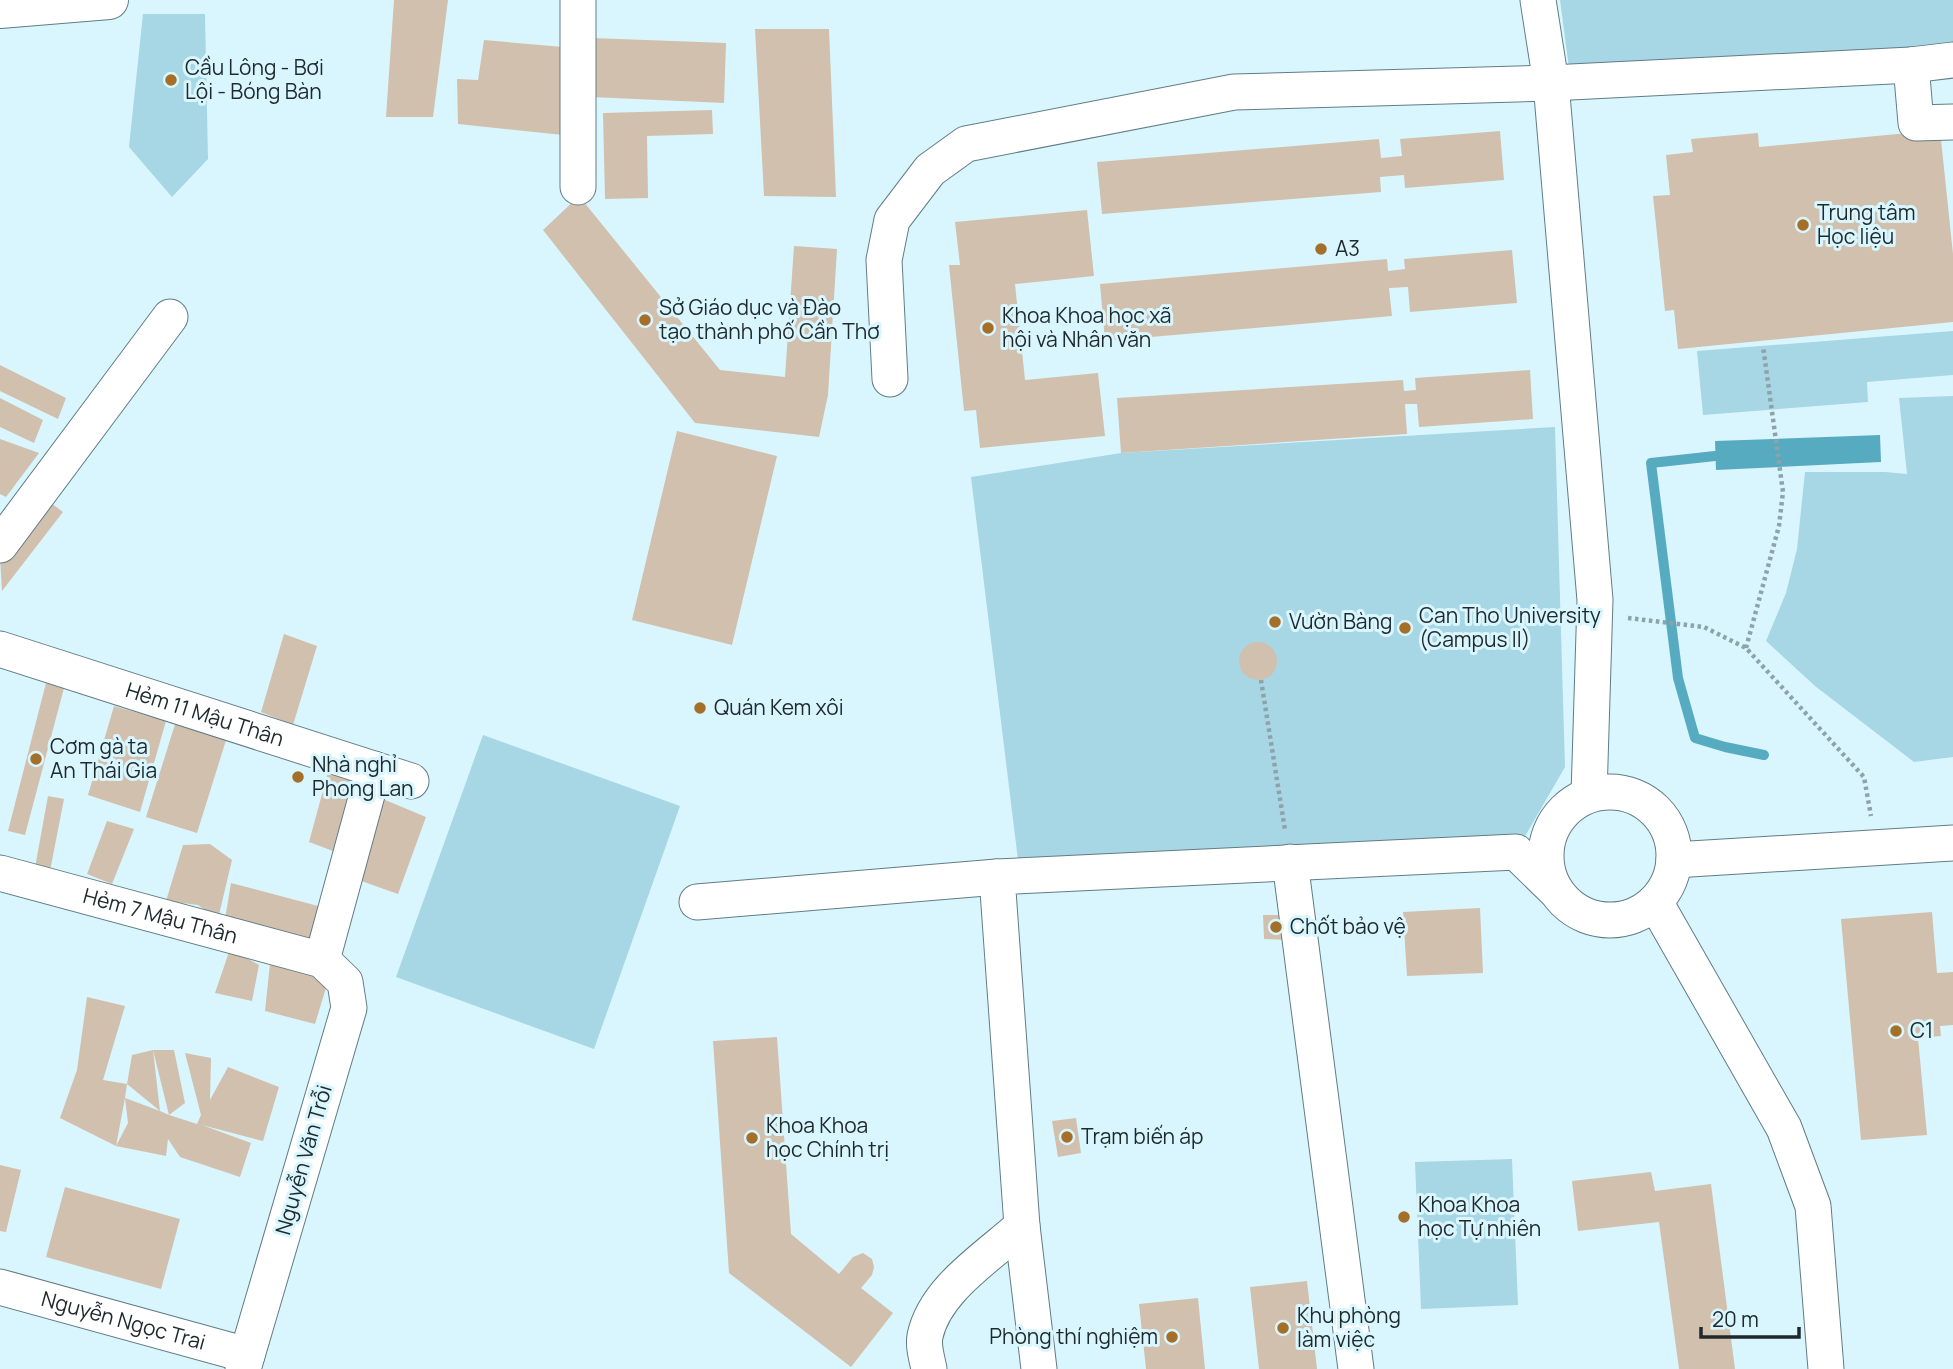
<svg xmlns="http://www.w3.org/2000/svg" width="1953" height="1369" viewBox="0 0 1953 1369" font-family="Manrope,sans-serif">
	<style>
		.green { fill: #a7d6e4 }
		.water { fill: #57abc1 }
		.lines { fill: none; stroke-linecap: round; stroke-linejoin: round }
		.stream { stroke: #57abc1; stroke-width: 10 }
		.building { fill: #d1c0ad }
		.minor-casing { stroke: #627c84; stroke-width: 37 }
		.highway-casing { stroke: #627c84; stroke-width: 40 }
		.path { stroke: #8da3a9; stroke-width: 4.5; stroke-dasharray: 3.5 3.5; stroke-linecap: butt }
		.minor { stroke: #fff; stroke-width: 35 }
		.highway { stroke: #fff; stroke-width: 38 }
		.poi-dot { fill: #a46f28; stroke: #d9f6fe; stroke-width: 2.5 }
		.labels { text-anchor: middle; stroke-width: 6; stroke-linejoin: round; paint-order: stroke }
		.poi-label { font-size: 21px; fill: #1e292c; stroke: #d9f6fe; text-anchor: start }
		.street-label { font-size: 21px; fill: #1e292c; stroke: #d9f6fe }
	</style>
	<rect width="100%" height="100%" fill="#d9f6fe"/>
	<!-- green -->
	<path class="green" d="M1560,0H1953V45L1569,68Z
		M143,14H205L208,159L172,197L129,147Z
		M1953,331V375L1867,382L1868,402L1703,415L1697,351Z
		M1953,396V757L1914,762L1815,686L1766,641L1786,593L1797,549L1805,472H1885L1907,474L1899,398Z
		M1555,427L1565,767L1516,852L1018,860L971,477L1121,453Z
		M483,735L680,806L594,1049L396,977Z
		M1512,1159L1518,1305L1421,1309L1415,1162Z"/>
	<!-- water -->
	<path class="water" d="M1880,435L1881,462L1716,470L1715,441Z"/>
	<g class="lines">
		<!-- stream -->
		<path class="stream" d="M1715,456L1651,463L1678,678L1695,738L1725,747L1764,755"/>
	</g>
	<!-- building -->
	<path class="building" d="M394,0H448L433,117H386Z
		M755,29H829L836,197L764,196Z
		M592,38L726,43L724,103L591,97Z
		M484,40L563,47V135L458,124L457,79L478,80Z
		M712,110L713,134L647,136L648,198L605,199L603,113Z
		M1940,130L1953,254V322L1678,349L1674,310L1665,311L1653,196L1670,195L1666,155L1693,152L1691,139L1758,133L1759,147Z
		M1500,131L1504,180L1405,188L1404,175L1380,177L1381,192L1102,214L1097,162L1379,139L1381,158L1402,156L1400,139Z
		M579,196L720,370L785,377L794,246L837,249L828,395L819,437L695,423L543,230Z
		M1087,210L1094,276L1015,284L1025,380L1098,373L1105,436L980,448L976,410L964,411L949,265H960L955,222Z
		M1512,250L1517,303L1410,312L1408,287L1389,288L1392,316L1105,341L1100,284L1387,259L1388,271L1405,269L1404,259Z
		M0,365L66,398L58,419L0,391Z
		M1530,370L1533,419L1419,427L1417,404H1405L1407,434L1121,453L1117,398L1403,380L1404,391L1416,390L1415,378Z
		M0,398L43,420L34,443L0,427Z
		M677,431L777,456L732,645L632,620Z
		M0,439L39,453L6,497L0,494Z
		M43,497L63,512L2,591L0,557Z
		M284,634L317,646L293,725L261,712Z
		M1239 661a19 19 0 1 1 38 0a19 19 0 1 1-38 0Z
		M46,683L64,688L25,835L8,831Z
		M114,706L166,721L140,812L88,795Z
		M176,721L227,737L197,833L146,817Z
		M331,761L364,772L341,854L309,842Z
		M48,796L64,799L49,876L34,873Z
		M378,797L426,817L398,894L350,877Z
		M107,821L134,829L112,884L87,874Z
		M210,844L232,860L218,919L198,905L166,901L183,845Z
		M231,883L318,906L311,943L225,919Z
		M1480,908L1483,973L1407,976L1403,912Z
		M1932,912L1937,973L1953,972V1025L1940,1026L1941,1036L1918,1038L1927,1135L1861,1140L1841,919Z
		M1263,915H1289V940L1264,939Z
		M230,949L259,965L252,1001L215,993Z
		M271,954L329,978L315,1024L265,1011Z
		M87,997L125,1006L103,1080L127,1084L125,1098L160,1111L127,1084L132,1055L153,1050H174L185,1103L169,1115L153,1050L160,1111L169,1115L197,1124L201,1115L185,1053L211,1058L210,1100L228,1067L279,1087L263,1141L202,1125L251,1143L240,1177L180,1157L168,1139L166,1156L116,1146L128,1123L125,1098L116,1146L60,1118L77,1070Z
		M777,1037L791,1234L839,1274L853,1257L863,1253L872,1259L874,1267L872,1275L861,1288L893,1313L851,1367L729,1273L713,1041Z
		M1076,1118L1081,1153L1058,1157L1052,1121Z
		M0,1165L21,1170L6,1232L0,1231Z
		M1651,1172L1655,1191L1711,1184L1735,1369H1679L1659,1222L1578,1231L1572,1181Z
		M65,1187L180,1219L161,1289L46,1257Z
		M1307,1281L1317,1369H1259L1250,1287Z
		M1198,1298L1205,1369H1146L1139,1304Z"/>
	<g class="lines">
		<!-- minor casing -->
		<g class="minor-casing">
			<g id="minor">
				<path d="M1538,0L1551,83L1595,600L1589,795"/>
				<path d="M1911,65L1916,123L1953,122"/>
				<path d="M578,187V0"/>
				<path d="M890,379L884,260L892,220L930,170L966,144L1234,92L1551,83L1911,65L1953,60"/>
				<path d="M0,545L170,317"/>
				<path id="s1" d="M0,649L411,781"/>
				<circle cx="1610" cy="856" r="64"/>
				<path d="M1674,860L1953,843"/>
				<path d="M1290,862L1356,1369"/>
				<path id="s2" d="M0,873L322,960L345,982L349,1008L243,1369"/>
				<path d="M697,902L997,877"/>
				<path d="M1655,902L1784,1128L1813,1206L1826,1369"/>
				<path d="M322,960L374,769"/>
				<path id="s3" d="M0,1287L247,1355"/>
				<path d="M929,1369C927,1359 923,1346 925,1336C935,1289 988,1257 1022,1226"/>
				<path d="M1039,1369L1022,1226L997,877L1516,852L1556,891"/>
			</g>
		</g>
		<!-- highway casing -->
		<g class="highway-casing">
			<path id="highway" d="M0,9L109,0"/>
		</g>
		<!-- path -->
		<path class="path" d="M1628,618L1704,627L1746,648L1864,777L1871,816
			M1746,648L1779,526L1783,492L1763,346
			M1261,680L1285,830"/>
		<!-- minor -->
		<use href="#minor" class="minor"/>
		<!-- highway -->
		<use href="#highway" class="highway"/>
	</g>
	<!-- markers -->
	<g class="poi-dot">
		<circle cx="171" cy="80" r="7"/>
		<circle cx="1803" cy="225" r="7"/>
		<circle cx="1321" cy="249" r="7"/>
		<circle cx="645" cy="320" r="7"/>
		<circle cx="988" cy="328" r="7"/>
		<circle cx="1275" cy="622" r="7"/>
		<circle cx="1405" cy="628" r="7"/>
		<circle cx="700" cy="708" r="7"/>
		<circle cx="36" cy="759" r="7"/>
		<circle cx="298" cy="777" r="7"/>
		<circle cx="1276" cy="927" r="7"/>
		<circle cx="1896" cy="1031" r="7"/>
		<circle cx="1067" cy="1137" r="7"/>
		<circle cx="752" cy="1138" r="7"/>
		<circle cx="1404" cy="1217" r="7"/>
		<circle cx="1283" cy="1328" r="7"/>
		<circle cx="1172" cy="1337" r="7"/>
	</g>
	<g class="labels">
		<!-- poi labels -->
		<g class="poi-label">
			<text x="185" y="75">Cầu Lông - Bơi<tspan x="185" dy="24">Lội - Bóng Bàn</tspan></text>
			<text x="1817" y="220">Trung tâm<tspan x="1817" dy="24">Học liệu</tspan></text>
			<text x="1335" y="256">A3</text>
			<text x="659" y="315">Sở Giáo dục và Đào<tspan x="659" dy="24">tạo thành phố Cần Thơ</tspan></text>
			<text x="1002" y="323">Khoa Khoa học xã<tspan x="1002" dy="24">hội và Nhân văn</tspan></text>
			<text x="1419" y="623">Can Tho University<tspan x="1419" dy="24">(Campus II)</tspan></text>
			<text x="1289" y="629">Vườn Bàng</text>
			<text x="714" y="715">Quán Kem xôi</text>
			<text x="50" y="754">Cơm gà ta<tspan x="50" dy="24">An Thái Gia</tspan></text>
			<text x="312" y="772">Nhà nghỉ<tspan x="312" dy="24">Phong Lan</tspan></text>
			<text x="1290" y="934">Chốt bảo vệ</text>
			<text x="1910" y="1038">C1</text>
			<text x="766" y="1133">Khoa Khoa<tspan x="766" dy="24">học Chính trị</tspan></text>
			<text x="1081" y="1144">Trạm biến áp</text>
			<text x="1418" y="1212">Khoa Khoa<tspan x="1418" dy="24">học Tự nhiên</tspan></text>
			<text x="1297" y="1323">Khu phòng<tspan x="1297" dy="24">làm việc</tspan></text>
			<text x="1158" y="1344" text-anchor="end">Phòng thí nghiệm</text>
		</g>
		<!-- street labels -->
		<g class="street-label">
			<text dy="7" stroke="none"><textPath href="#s1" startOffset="215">Hẻm 11 Mậu Thân</textPath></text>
			<text dy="7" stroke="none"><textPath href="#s2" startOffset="166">Hẻm 7 Mậu Thân</textPath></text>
			<text transform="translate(304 1160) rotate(-74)" y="7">Nguyễn Văn Trỗi</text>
			<text dy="7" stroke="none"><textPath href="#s3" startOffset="128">Nguyễn Ngọc Trai</textPath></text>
		</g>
	</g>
	<!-- scale -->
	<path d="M1701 1327v10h98v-10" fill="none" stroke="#1e292c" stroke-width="3.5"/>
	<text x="1712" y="1327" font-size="21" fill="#1e292c" stroke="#d9f6fe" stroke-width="5" paint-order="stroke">20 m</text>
</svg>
